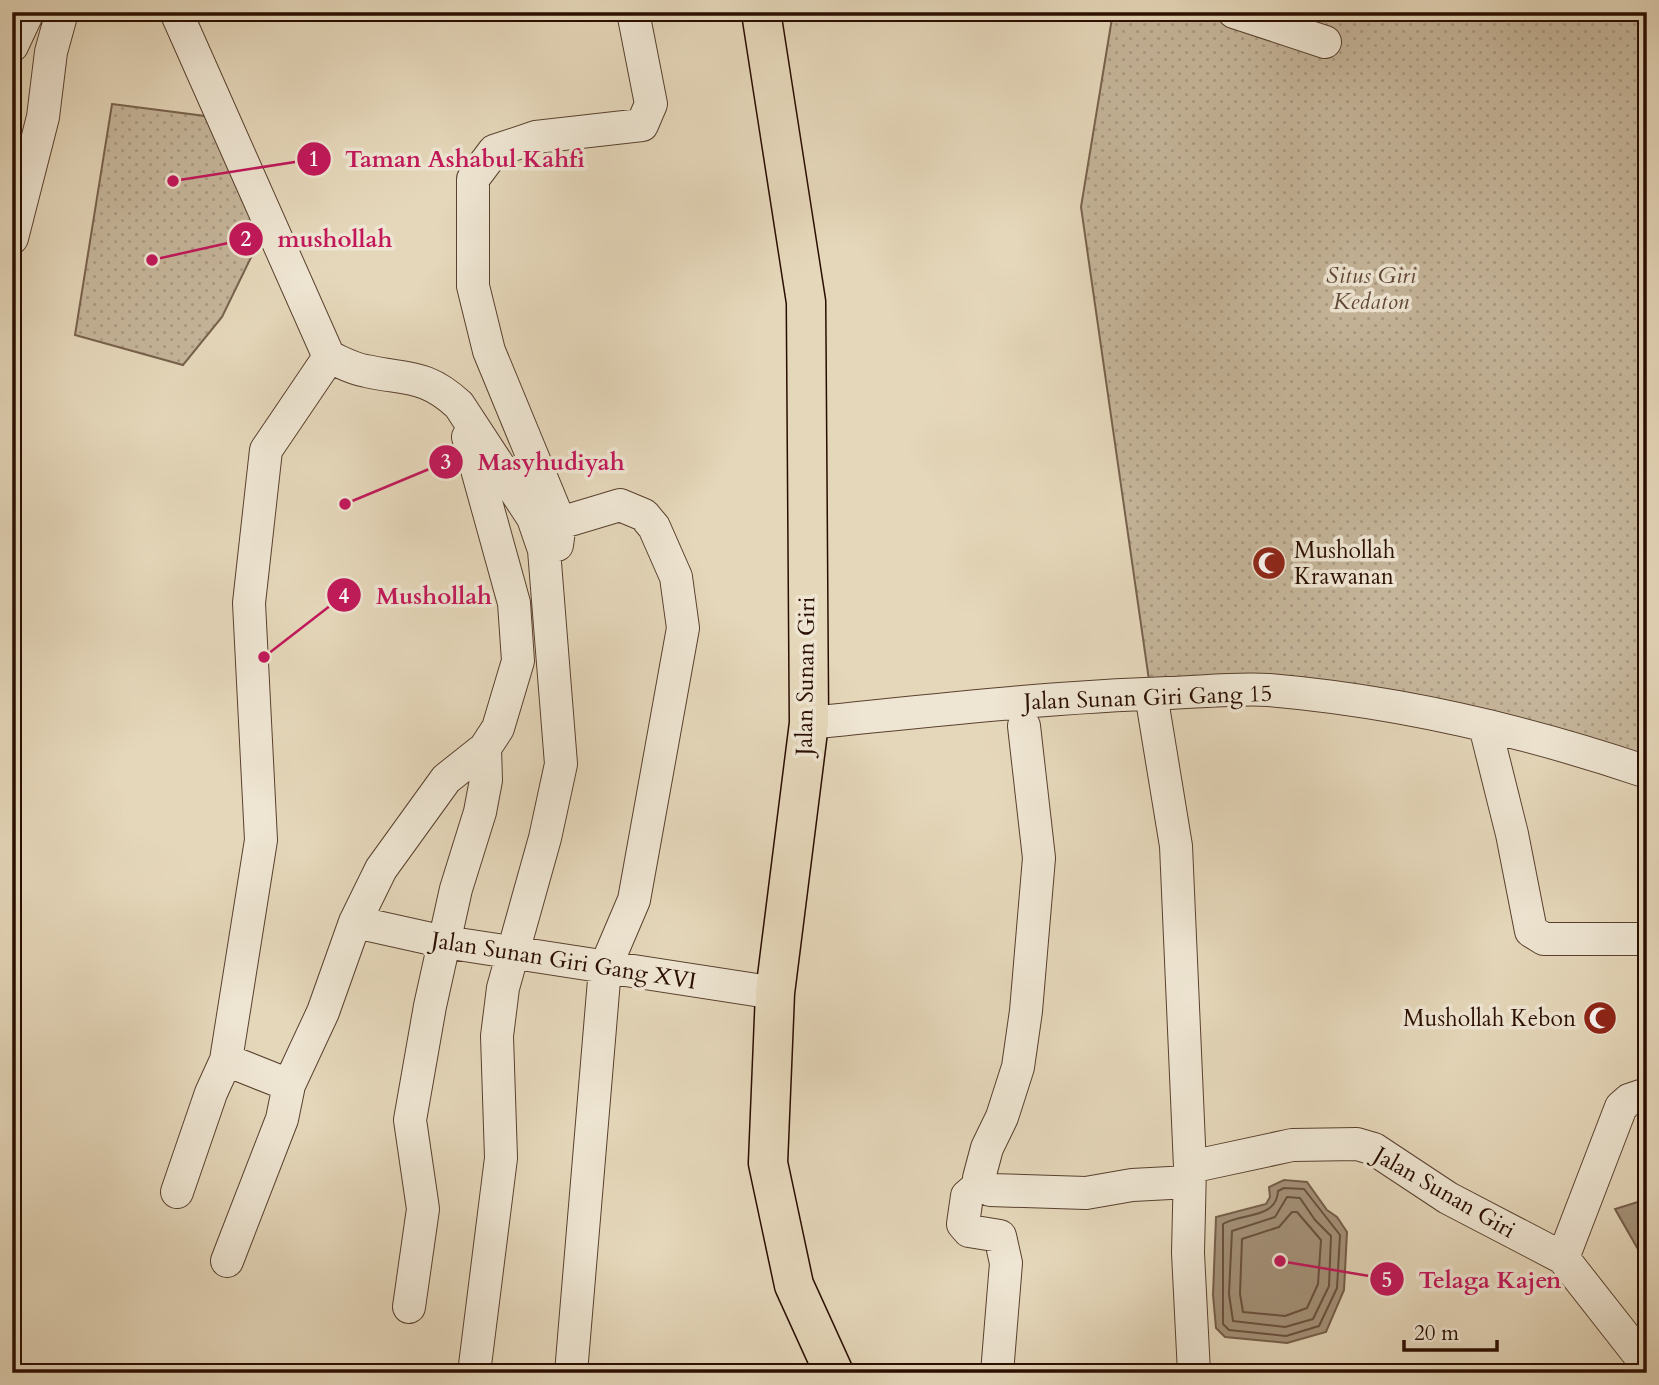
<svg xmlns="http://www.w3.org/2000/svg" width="1659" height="1385" viewBox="0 0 1659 1385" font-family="Cardo,serif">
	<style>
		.park { fill: url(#park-dots); stroke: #78624d; stroke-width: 2 }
		.water { fill: #a5937b; stroke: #745e4a; stroke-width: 2 }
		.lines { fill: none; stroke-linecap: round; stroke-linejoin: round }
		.shore { stroke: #68503e; stroke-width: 2 }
		.minor-casing { stroke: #59402e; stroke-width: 34 }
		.major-casing { stroke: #2a0e00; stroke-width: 41 }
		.minor { stroke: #eee5d2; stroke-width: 32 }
		.major { stroke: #e5d7ba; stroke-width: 38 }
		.labels { text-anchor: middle; stroke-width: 7; stroke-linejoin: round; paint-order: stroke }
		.park-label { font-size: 23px; font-style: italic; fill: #604836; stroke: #eee5d2 }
		.poi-label { font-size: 23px; fill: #2a0e00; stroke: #eee5d2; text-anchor: start }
		.street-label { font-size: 23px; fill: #2a0e00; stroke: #eee5d2 }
		.leader { fill: none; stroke: #c2185b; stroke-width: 2.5 }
		.callout-dot { fill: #c2185b; stroke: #eee5d2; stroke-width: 2.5 }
		.mark-label { font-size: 21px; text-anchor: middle; font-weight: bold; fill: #fff }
		.callout-label { font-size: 24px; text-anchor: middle; font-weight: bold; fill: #c2185b; stroke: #eee5d2; stroke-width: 7; stroke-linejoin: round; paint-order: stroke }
	</style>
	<defs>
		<pattern id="park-dots" width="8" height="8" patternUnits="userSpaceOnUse" patternTransform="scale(1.75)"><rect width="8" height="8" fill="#c5b59a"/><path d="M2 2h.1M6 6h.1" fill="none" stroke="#a99a83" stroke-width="1.8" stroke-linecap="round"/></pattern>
	</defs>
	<rect width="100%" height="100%" fill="#e5d7ba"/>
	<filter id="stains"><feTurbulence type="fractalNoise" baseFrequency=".00286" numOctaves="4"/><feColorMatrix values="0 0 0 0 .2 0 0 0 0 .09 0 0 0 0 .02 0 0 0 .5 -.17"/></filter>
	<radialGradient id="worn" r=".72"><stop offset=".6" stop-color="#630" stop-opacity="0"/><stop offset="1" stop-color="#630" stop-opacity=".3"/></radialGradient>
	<!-- park -->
	<path class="park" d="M1113,12H1647V775L1401,709L1151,694L1081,207Z
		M112,104L236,120L258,243L222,317L183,365L75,335Z"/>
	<!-- water -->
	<path class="water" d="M1284,1180L1307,1182L1327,1210L1337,1217L1347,1232L1344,1290L1326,1332L1287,1343L1225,1337L1216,1328L1213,1295L1216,1217L1266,1204L1270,1197L1269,1187Z
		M1647,1199V1265L1615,1209Z"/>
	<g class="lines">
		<!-- shore -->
		<path class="shore" d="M1284,1188L1304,1189L1340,1235L1337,1288L1319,1326L1286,1336L1229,1330L1223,1324V1224C1241,1213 1277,1219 1278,1191Z
			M1287,1197L1300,1198L1315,1220L1331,1236L1329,1286L1313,1319L1285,1327L1233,1321L1229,1294L1232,1231L1275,1217Z
			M1292,1212H1297L1321,1240L1318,1284L1307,1308L1285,1316L1243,1312L1240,1294L1242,1239L1279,1227Z"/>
		<!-- minor casing -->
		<g class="minor-casing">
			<path id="minor" d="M176,12L329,357
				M1234,12L1325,42
				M12,46L28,12
				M12,238L43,117L51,52L62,12
				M329,357C341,362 353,369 366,371C407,380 426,374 459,405L533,518L544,550L561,764L545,838L503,988L497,1036L501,1158L474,1373
				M560,523L620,505L644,515L654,527L676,577L683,628L634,900L605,968L571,1373
				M557,545L560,523L489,351L473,286V179L494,151L536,137L642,125L651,104L633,12
				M1151,694L1176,846L1190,1167
				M809,723C929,711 1048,697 1168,693C1201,692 1236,688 1269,690C1397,701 1526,731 1647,772
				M1024,726L1039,858L1026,1011L1018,1067L1002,1117L987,1148L979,1178L981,1184L990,1190L1086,1193L1132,1185L1189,1182
				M1485,726L1512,834L1531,931L1544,939H1647
				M355,922L445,942L775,993
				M289,1085L226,1060L261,840L249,603L266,450L329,357
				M981,1184L967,1196L963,1224L969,1231L1000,1236L1006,1263L997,1373
				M177,1192L211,1093L226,1060
				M1563,1258L1621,1107L1629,1100L1647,1094
				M227,1261L282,1119L289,1085L323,1012L355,922L381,869L446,779L485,748L498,728L518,661L514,603L468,437
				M409,1307L423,1209L410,1120L430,1006L456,889L480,812L486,780L485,748
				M1194,1373L1188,1253L1190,1167L1292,1145L1357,1144L1374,1149L1448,1198L1563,1258L1647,1365"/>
		</g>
		<!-- major casing -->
		<g class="major-casing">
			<path id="major" d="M761,12L806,302L809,723L775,993L768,1163L794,1285L834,1373"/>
		</g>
		<!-- minor -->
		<use href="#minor" class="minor"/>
		<!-- major -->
		<use href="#major" class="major"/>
	</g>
	<!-- icons -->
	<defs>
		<g id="mosque-disc" transform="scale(1.75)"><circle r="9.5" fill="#8f2418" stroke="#eee5d2"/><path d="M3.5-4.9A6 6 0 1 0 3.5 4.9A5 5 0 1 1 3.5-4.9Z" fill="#fff"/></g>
	</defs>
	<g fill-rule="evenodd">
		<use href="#mosque-disc" x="1269" y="563"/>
		<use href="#mosque-disc" x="1600" y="1018"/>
	</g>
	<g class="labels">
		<!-- park labels -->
		<g class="park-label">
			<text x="1371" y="283">Situs Giri<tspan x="1371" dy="26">Kedaton</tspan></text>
		</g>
		<!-- poi labels -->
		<g class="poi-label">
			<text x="1294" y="558">Mushollah<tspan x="1294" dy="26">Krawanan</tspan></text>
			<text x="1576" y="1026" text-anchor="end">Mushollah Kebon</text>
		</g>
		<!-- street labels -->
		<g class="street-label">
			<text transform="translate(805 676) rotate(-89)" y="8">Jalan Sunan Giri</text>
			<text transform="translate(1148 697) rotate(-2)" y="8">Jalan Sunan Giri Gang 15</text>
			<text transform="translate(564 960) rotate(9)" y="8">Jalan Sunan Giri Gang XVI</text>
			<text transform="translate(1445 1192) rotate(30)" y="8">Jalan Sunan Giri</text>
		</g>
	</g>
	<!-- callouts -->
	<path class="leader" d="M173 181L314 159M152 260L246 239M345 504L446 462M264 657L344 595M1280 1261L1387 1279"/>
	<g class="callout-dot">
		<circle cx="173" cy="181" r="7"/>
		<circle cx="152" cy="260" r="7"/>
		<circle cx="345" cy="504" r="7"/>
		<circle cx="264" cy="657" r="7"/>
		<circle cx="1280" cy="1261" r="7"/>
		<circle cx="314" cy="159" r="18"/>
		<circle cx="246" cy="239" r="18"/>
		<circle cx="446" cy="462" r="18"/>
		<circle cx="344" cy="595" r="18"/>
		<circle cx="1387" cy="1279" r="18"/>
	</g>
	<g class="mark-label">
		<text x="314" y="166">1</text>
		<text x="246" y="246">2</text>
		<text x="446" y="469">3</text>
		<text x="344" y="603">4</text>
		<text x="1387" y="1287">5</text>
	</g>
	<g class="callout-label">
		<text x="465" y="167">Taman Ashabul Kahfi</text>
		<text x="335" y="247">mushollah</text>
		<text x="551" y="470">Masyhudiyah</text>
		<text x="434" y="604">Mushollah</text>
		<text x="1490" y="1288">Telaga Kajen</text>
	</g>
	<!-- margin -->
	<rect width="1659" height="1385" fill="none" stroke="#e5d7ba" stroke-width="42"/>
	<rect x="14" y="14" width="1631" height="1357" fill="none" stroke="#2a0e00" stroke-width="3.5"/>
	<rect x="21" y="21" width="1617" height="1343" fill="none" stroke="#2a0e00" stroke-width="2"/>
	<!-- scale -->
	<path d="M1404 1340v10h93v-10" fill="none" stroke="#2a0e00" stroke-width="3.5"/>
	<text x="1414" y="1340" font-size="21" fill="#2a0e00" stroke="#eee5d2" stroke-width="5" paint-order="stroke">20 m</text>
	<rect width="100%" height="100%" filter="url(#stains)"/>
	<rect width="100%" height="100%" fill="url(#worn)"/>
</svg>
